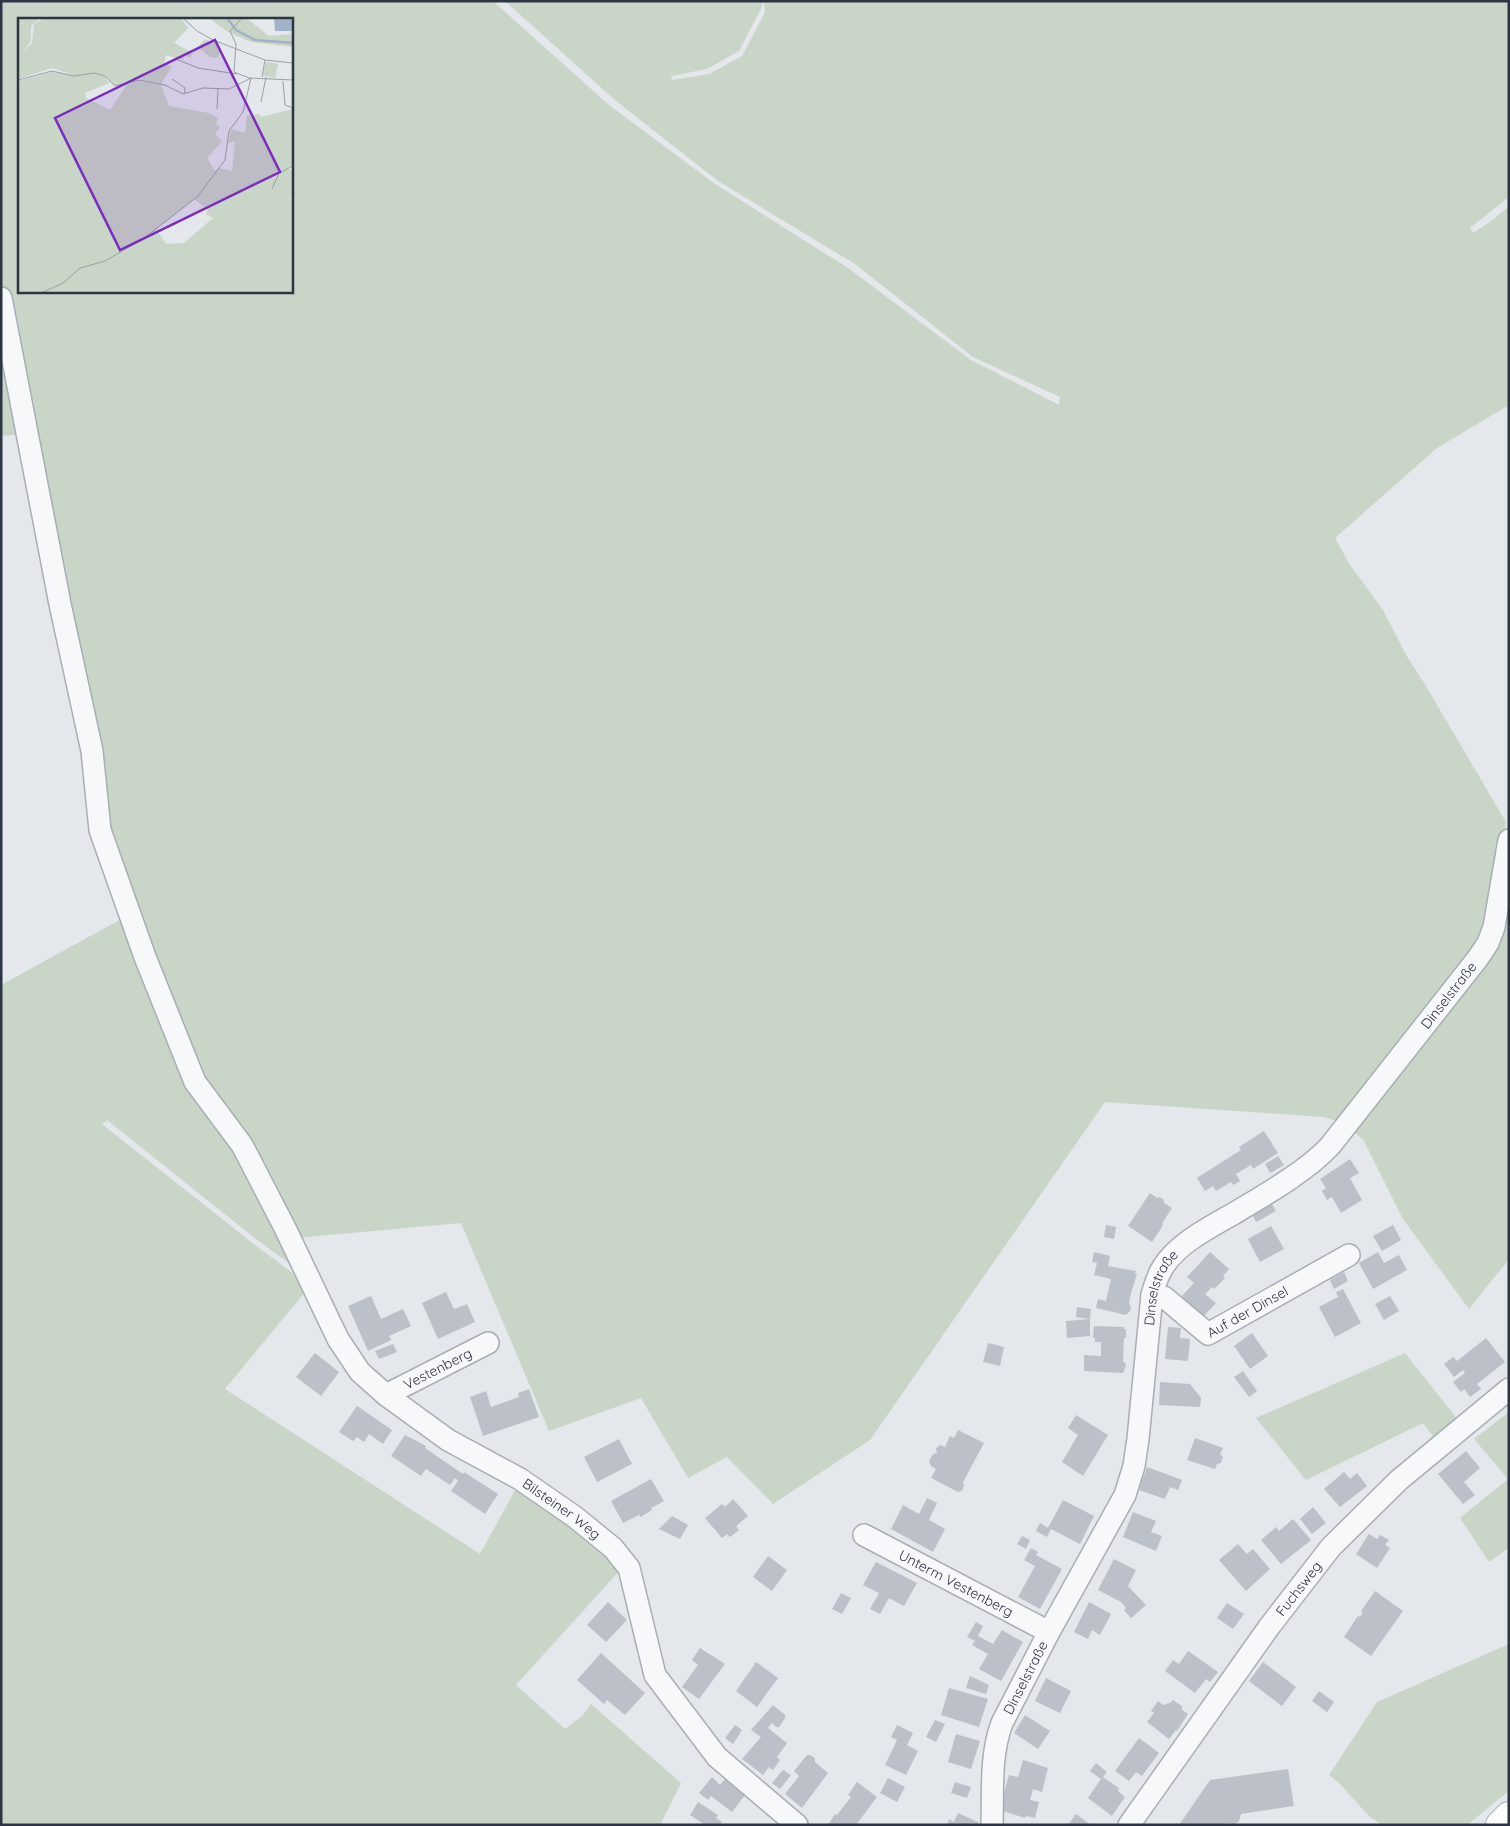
<svg xmlns="http://www.w3.org/2000/svg" width="1510" height="1826" viewBox="0 0 1510 1826" font-family="Quicksand,sans-serif">
	<style>
		.green { fill: #c9d5c6; fill-rule: evenodd }
		.building { fill: #bcc0c8 }
		.lines { fill: none; stroke-linecap: round; stroke-linejoin: round }
		.street-casing { stroke: #a9aeb5; stroke-width: 24 }
		.primary-casing { stroke: #a4abb7; stroke-width: 30 }
		.street { stroke: #f7f8fa; stroke-width: 21 }
		.primary { stroke: #fff; stroke-width: 28 }
		.labels { text-anchor: middle; stroke-width: 5; stroke-linejoin: round; paint-order: stroke }
		.street-label { font-size: 14px; fill: #2d3443; stroke: #f4f6f9 }
		.inset-river { fill: none; stroke: #a2b3c9; stroke-width: 2.5 }
		.inset-road { fill: none; stroke: #9b9fa8; stroke-width: 1 }
		.view { fill: #7b2cbf; fill-opacity: 0.15; stroke: #7b2cbf; stroke-width: 2.5 }
		.inset-edge { fill: none; stroke: #2d3443; stroke-width: 2.5 }
	</style>
	<rect width="100%" height="100%" fill="#e4e7eb"/>
	<!-- green -->
	<path class="green" d="M1,1H493L609,105L715,184L848,268L971,360L1059,405L1060,397L973,357L855,264L718,181L616,101L505,1H763L761,9L739,51L707,69L671,76L672,80L709,74L742,56L765,12L764,1H1509V197L1470,228L1473,233L1493,220L1509,206V405L1437,448L1335,538L1350,565L1383,610L1406,655L1424,683L1506,822L1485,934L1337,1121L1324,1117L1105,1102L870,1440L773,1504L727,1457L688,1478L641,1398L549,1431L461,1223L296,1238L201,1084L100,820L62,601L1,279ZM19,19H291V291H19Z
		M1,319L23,434L1,436Z
		M1509,882V1259L1469,1309L1403,1219L1363,1139L1351,1130L1487,956Z
		M127,916L294,1267L256,1239L107,1120L102,1124L255,1245L310,1286L225,1389L480,1554L518,1485L574,1523L621,1569L516,1685L565,1729L582,1716L591,1704L681,1783L660,1825H3L1,1817V985Z
		M1405,1353L1458,1420L1436,1440L1423,1423L1306,1480L1256,1418Z
		M1509,1412V1548L1489,1562L1460,1518L1508,1479L1474,1439Z
		M1509,1644V1791L1467,1825H1382L1369,1816L1338,1782L1329,1775L1377,1702Z"/>
	<!-- building -->
	<path class="building" d="M1264,1131L1278,1153L1253,1169L1251,1165L1236,1174L1240,1181L1233,1185L1231,1182L1216,1191L1213,1186L1205,1191L1197,1178L1241,1150L1239,1147Z
		M1278,1156L1284,1165L1270,1173L1265,1164Z
		M1350,1159L1359,1173L1350,1178L1362,1200L1341,1213L1332,1197L1327,1200L1322,1191L1326,1188L1320,1179Z
		M1150,1193L1157,1198L1160,1197L1164,1200V1203L1172,1208L1163,1222L1162,1227L1152,1242L1128,1226Z
		M1272,1204L1276,1211L1256,1222L1252,1214Z
		M1106,1225L1116,1227L1114,1239L1104,1237Z
		M1393,1225L1401,1240L1382,1251L1373,1236Z
		M1271,1226L1284,1249L1260,1262L1248,1239Z
		M1094,1252L1110,1256L1108,1266L1136,1271L1135,1273L1137,1274L1131,1293L1129,1303L1131,1307L1130,1311L1126,1315L1096,1308L1098,1299L1106,1301L1111,1279L1094,1275L1097,1263L1092,1262Z
		M1210,1252L1229,1269L1223,1276L1225,1278L1214,1289L1212,1287L1205,1294L1216,1303L1203,1317L1182,1296L1194,1283L1187,1277Z
		M1378,1252L1384,1263L1399,1255L1407,1270L1373,1289L1359,1263Z
		M1344,1272L1348,1281L1334,1289L1330,1280Z
		M1343,1289L1361,1323L1335,1337L1319,1307L1338,1297L1336,1292Z
		M446,1292L454,1309L467,1304L475,1322L438,1339L422,1303Z
		M371,1296L381,1319L403,1309L411,1326L389,1336L391,1340L368,1351L348,1306Z
		M1390,1296L1399,1311L1384,1320L1375,1304Z
		M1077,1307L1091,1309L1090,1319L1076,1317Z
		M1090,1319V1336L1067,1338L1066,1321Z
		M1094,1326L1124,1327V1329H1126V1338H1124L1123,1361L1126,1364L1125,1368L1123,1373L1084,1371V1355L1101,1356V1342H1095V1338H1093Z
		M1168,1327L1181,1328L1180,1338L1190,1339L1188,1361L1165,1359Z
		M1252,1333L1268,1356L1250,1369L1234,1346Z
		M1486,1338L1505,1362L1477,1384L1481,1389L1470,1397L1464,1389L1461,1392L1453,1382L1465,1373L1463,1370L1454,1377L1444,1364L1453,1357L1457,1361Z
		M988,1343L1004,1347L1000,1366L983,1362Z
		M393,1344L397,1352L379,1359L375,1351Z
		M315,1353L339,1372L321,1396L296,1377Z
		M1243,1371L1257,1391L1249,1397L1234,1377Z
		M1160,1382L1190,1384L1201,1398L1200,1407L1159,1405Z
		M529,1389L539,1417L483,1436L470,1397L486,1391L491,1407L519,1397L518,1393Z
		M357,1406L392,1430L383,1444L369,1434L364,1442L357,1437L353,1441L339,1432Z
		M1076,1415L1108,1435L1083,1476L1062,1462L1078,1435L1068,1428Z
		M958,1430L984,1443L963,1482L964,1486L962,1491L958,1492L931,1478L936,1469L931,1466L929,1461L933,1454L937,1453L936,1449L938,1446L941,1445L945,1447L950,1436L954,1438Z
		M405,1435L426,1446L425,1448L463,1474L464,1472L498,1494L485,1514L451,1491L458,1481L455,1478L450,1485L426,1469L421,1476L391,1456Z
		M1195,1438L1223,1448L1220,1454L1223,1457L1221,1463L1217,1464L1215,1469L1187,1460Z
		M619,1439L632,1464L597,1482L584,1457Z
		M1466,1451L1480,1468L1464,1482L1475,1495L1463,1504L1438,1474Z
		M1147,1467L1182,1480L1178,1490L1170,1487L1165,1499L1139,1490Z
		M1344,1472L1350,1479L1357,1473L1367,1486L1340,1507L1324,1489Z
		M651,1479L664,1501L651,1508L652,1510L641,1517L639,1515L623,1523L611,1501Z
		M927,1498L937,1503L929,1520L945,1529L933,1552L891,1529L903,1505L919,1514Z
		M733,1499L748,1516L736,1526L739,1530L730,1537L727,1534L722,1538L705,1518L722,1504L725,1507Z
		M1063,1500L1094,1516L1080,1544L1051,1529L1047,1537L1036,1531L1040,1523L1048,1528Z
		M1313,1507L1326,1523L1312,1534L1300,1519Z
		M1133,1512L1156,1521L1151,1532L1162,1536L1156,1551L1123,1537Z
		M672,1516L688,1525L680,1539L659,1529Z
		M1293,1519L1311,1540L1281,1564L1261,1540L1276,1527L1279,1531Z
		M1369,1534L1377,1539L1380,1535L1389,1540L1385,1545L1390,1548L1377,1568L1356,1554Z
		M1022,1536L1030,1540L1026,1549L1017,1544Z
		M1238,1544L1247,1554L1253,1549L1270,1569L1246,1591L1219,1560Z
		M1031,1548L1038,1552L1036,1555L1062,1569L1040,1609L1018,1597L1035,1566L1024,1560Z
		M768,1556L787,1570L772,1591L753,1577Z
		M1114,1559L1136,1570L1128,1586L1146,1605L1131,1618L1124,1610L1126,1608L1121,1602L1098,1590Z
		M876,1562L917,1583L904,1606L889,1598L880,1614L870,1609L879,1593L863,1585Z
		M1375,1591L1403,1611L1371,1656L1344,1637L1358,1616L1360,1617L1363,1612L1361,1611Z
		M841,1593L851,1598L842,1614L832,1609Z
		M608,1602L627,1620L606,1642L587,1625Z
		M1089,1602L1111,1614L1100,1635L1092,1630L1088,1639L1074,1632Z
		M1227,1603L1244,1614L1233,1629L1217,1618Z
		M976,1622L983,1626L978,1636L993,1644L1002,1630L1023,1642L1001,1681L979,1669L988,1654L972,1645L975,1641L967,1637Z
		M700,1648L725,1664L699,1699L682,1687L698,1665L692,1660Z
		M1188,1651L1218,1672L1210,1682L1206,1679L1195,1693L1165,1671L1173,1660L1179,1664Z
		M601,1653L645,1693L625,1715L607,1700L604,1704L577,1680Z
		M756,1662L778,1678L757,1707L736,1691Z
		M1263,1662L1296,1687L1282,1706L1249,1681Z
		M970,1676L989,1685L986,1694L966,1688Z
		M1046,1678L1071,1691L1060,1713L1035,1701Z
		M949,1688L988,1699L979,1727L941,1715Z
		M1319,1691L1334,1702L1327,1712L1312,1701Z
		M1173,1700L1183,1707L1181,1709L1188,1714L1177,1731L1176,1730L1169,1739L1147,1722L1154,1713L1151,1711L1158,1701L1163,1705L1170,1703Z
		M773,1705L785,1715V1718L779,1727H776L772,1723L768,1728L787,1743L777,1757L780,1760L773,1770L769,1767L763,1775L742,1759L761,1737L751,1730Z
		M1025,1715L1050,1731L1038,1749L1014,1733Z
		M935,1720L945,1724L936,1742L926,1737Z
		M735,1725L742,1730L733,1744L725,1738Z
		M897,1725L913,1733L907,1745L918,1751L906,1775L885,1765L897,1740L891,1737Z
		M956,1734L980,1741L971,1769L948,1762Z
		M1139,1738L1159,1753L1142,1776L1136,1772L1129,1781L1115,1771Z
		M807,1755H810L815,1758V1762L828,1773L802,1808L785,1794L799,1776L794,1771Z
		M1023,1760L1048,1768L1042,1792L1033,1789L1030,1800L1039,1802L1035,1818L1026,1816L1025,1818L999,1810L1009,1775L1018,1777Z
		M1096,1763L1107,1772L1103,1777L1119,1788L1118,1791L1125,1797L1112,1816L1088,1798L1101,1779L1090,1771Z
		M1288,1769L1294,1806L1241,1814L1239,1821L1234,1825L1225,1823V1825H1179L1210,1780Z
		M783,1770L791,1775L780,1789L772,1783Z
		M712,1777L720,1785L725,1779L745,1795L732,1812L711,1796L708,1800L699,1793Z
		M888,1778L905,1787L897,1802L880,1793Z
		M857,1782L877,1797L856,1825H828L835,1814L837,1815L851,1797L848,1795Z
		M955,1782L971,1787L967,1798L951,1793Z
		M698,1802L718,1815L716,1818L722,1822L720,1825H705L690,1815Z
		M958,1813L978,1822L977,1825H947L949,1819L954,1822Z
		M1076,1814L1091,1825H1068Z"/>
	<g class="lines">
		<!-- street casing -->
		<g class="street-casing">
			<g id="street">
				<path id="s1" d="M1,298L60,604L92,751L100,830L145,957L195,1082L242,1145L285,1228L338,1339L360,1372L386,1395L448,1440L520,1479L575,1517L613,1548L629,1568L655,1675L717,1757L797,1825"/>
				<path id="s2" d="M1152,1295L1164,1297L1208,1334L1349,1255"/>
				<path id="s3" d="M386,1395L488,1343"/>
				<path id="s4" d="M864,1535L1049,1632"/>
				<path id="s5" d="M992,1825C993,1791 990,1755 1002,1723L1049,1632L1125,1495L1134,1466L1138,1439L1152,1295C1155,1285 1157,1276 1163,1267C1177,1244 1210,1227 1233,1214C1263,1196 1307,1171 1330,1146L1478,958L1488,943L1494,927L1509,840"/>
				<path id="s6" d="M1129,1825L1269,1627L1331,1547L1399,1480L1509,1389"/>
			</g>
		</g>
		<!-- primary casing -->
		<g class="primary-casing">
			<path id="primary" d="M1500,1825L1509,1816"/>
		</g>
		<!-- street -->
		<use href="#street" class="street"/>
		<!-- primary -->
		<use href="#primary" class="primary"/>
	</g>
	<g class="labels">
		<!-- street labels -->
		<g class="street-label">
			<text dy="5" stroke="none"><textPath href="#s5" startOffset="994">Dinselstraße</textPath></text>
			<text dy="5" stroke="none"><textPath href="#s5" startOffset="574">Dinselstraße</textPath></text>
			<text dy="5" stroke="none"><textPath href="#s2" startOffset="115">Auf der Dinsel</textPath></text>
			<text dy="5" stroke="none"><textPath href="#s3" startOffset="58">Vestenberg</textPath></text>
			<text dy="5" stroke="none"><textPath href="#s1" startOffset="1390">Bilsteiner Weg</textPath></text>
			<text dy="5" stroke="none"><textPath href="#s4" startOffset="104">Unterm Vestenberg</textPath></text>
			<text dy="5" stroke="none"><textPath href="#s6" startOffset="291">Fuchsweg</textPath></text>
			<text dy="5" stroke="none"><textPath href="#s5" startOffset="154">Dinselstraße</textPath></text>
		</g>
	</g>
	<!-- overview -->
	<g transform="translate(18 18)">
		<rect width="275" height="275" fill="#e4e7eb"/>
		<path d="M0,0H22L13,8V23L5,34L14,25L16,6L24,1L36,20L24,0H163L170,10L156,25L175,35L172,40L167,37L165,42L148,37L146,46L154,48L143,66L121,61L98,68L87,59L91,65L67,75L68,80L92,92L110,65L120,62L143,67L151,88L191,95L200,100L198,106L202,109L197,116L204,123L189,140L197,153L201,150L214,153L217,124H210L213,111L227,115L229,97L242,96L243,99L275,91V147L269,151L275,152V179L267,181L275,180V275H0V63L34,54L56,57L34,50L0,61ZM176,181L190,192L188,196L195,200L166,225L148,226L138,211ZM191,0H228L251,18L275,16V29L233,24L210,14ZM187,21L203,28L200,40L192,39L180,29ZM248,44L260,46L257,60L244,57Z" fill="#c9d5c6" fill-rule="evenodd"/>
		<path d="M256,0H275V13H257Z" fill="#a2b3c9"/>
		<path class="inset-river" d="M209,0L218,12L237,22L275,25"/>
		<path class="inset-road" d="M165,0L179,13L195,22L247,42L275,45M224,0L212,13L218,26L216,54L231,60L275,62M158,41L180,50L219,56M244,59L247,42M154,61L167,70L166,76M0,62L34,53L56,58L76,55L87,58L97,68L121,62L147,67L165,76L185,70L211,71L233,60M265,63L267,87L275,90M243,84L248,59M199,91L200,71M254,171L261,155L275,148M23,275L45,265L62,250L87,243L125,221L179,179L207,142L211,113L225,94L233,60"/>
		<path class="view" d="M197,22L262,154L102,232L37,100Z"/>
		<rect width="275" height="275" class="inset-edge"/>
	</g>
	<!-- border -->
	<rect width="1510" height="1826" fill="none" stroke="#2d3443" stroke-width="5"/>
</svg>
